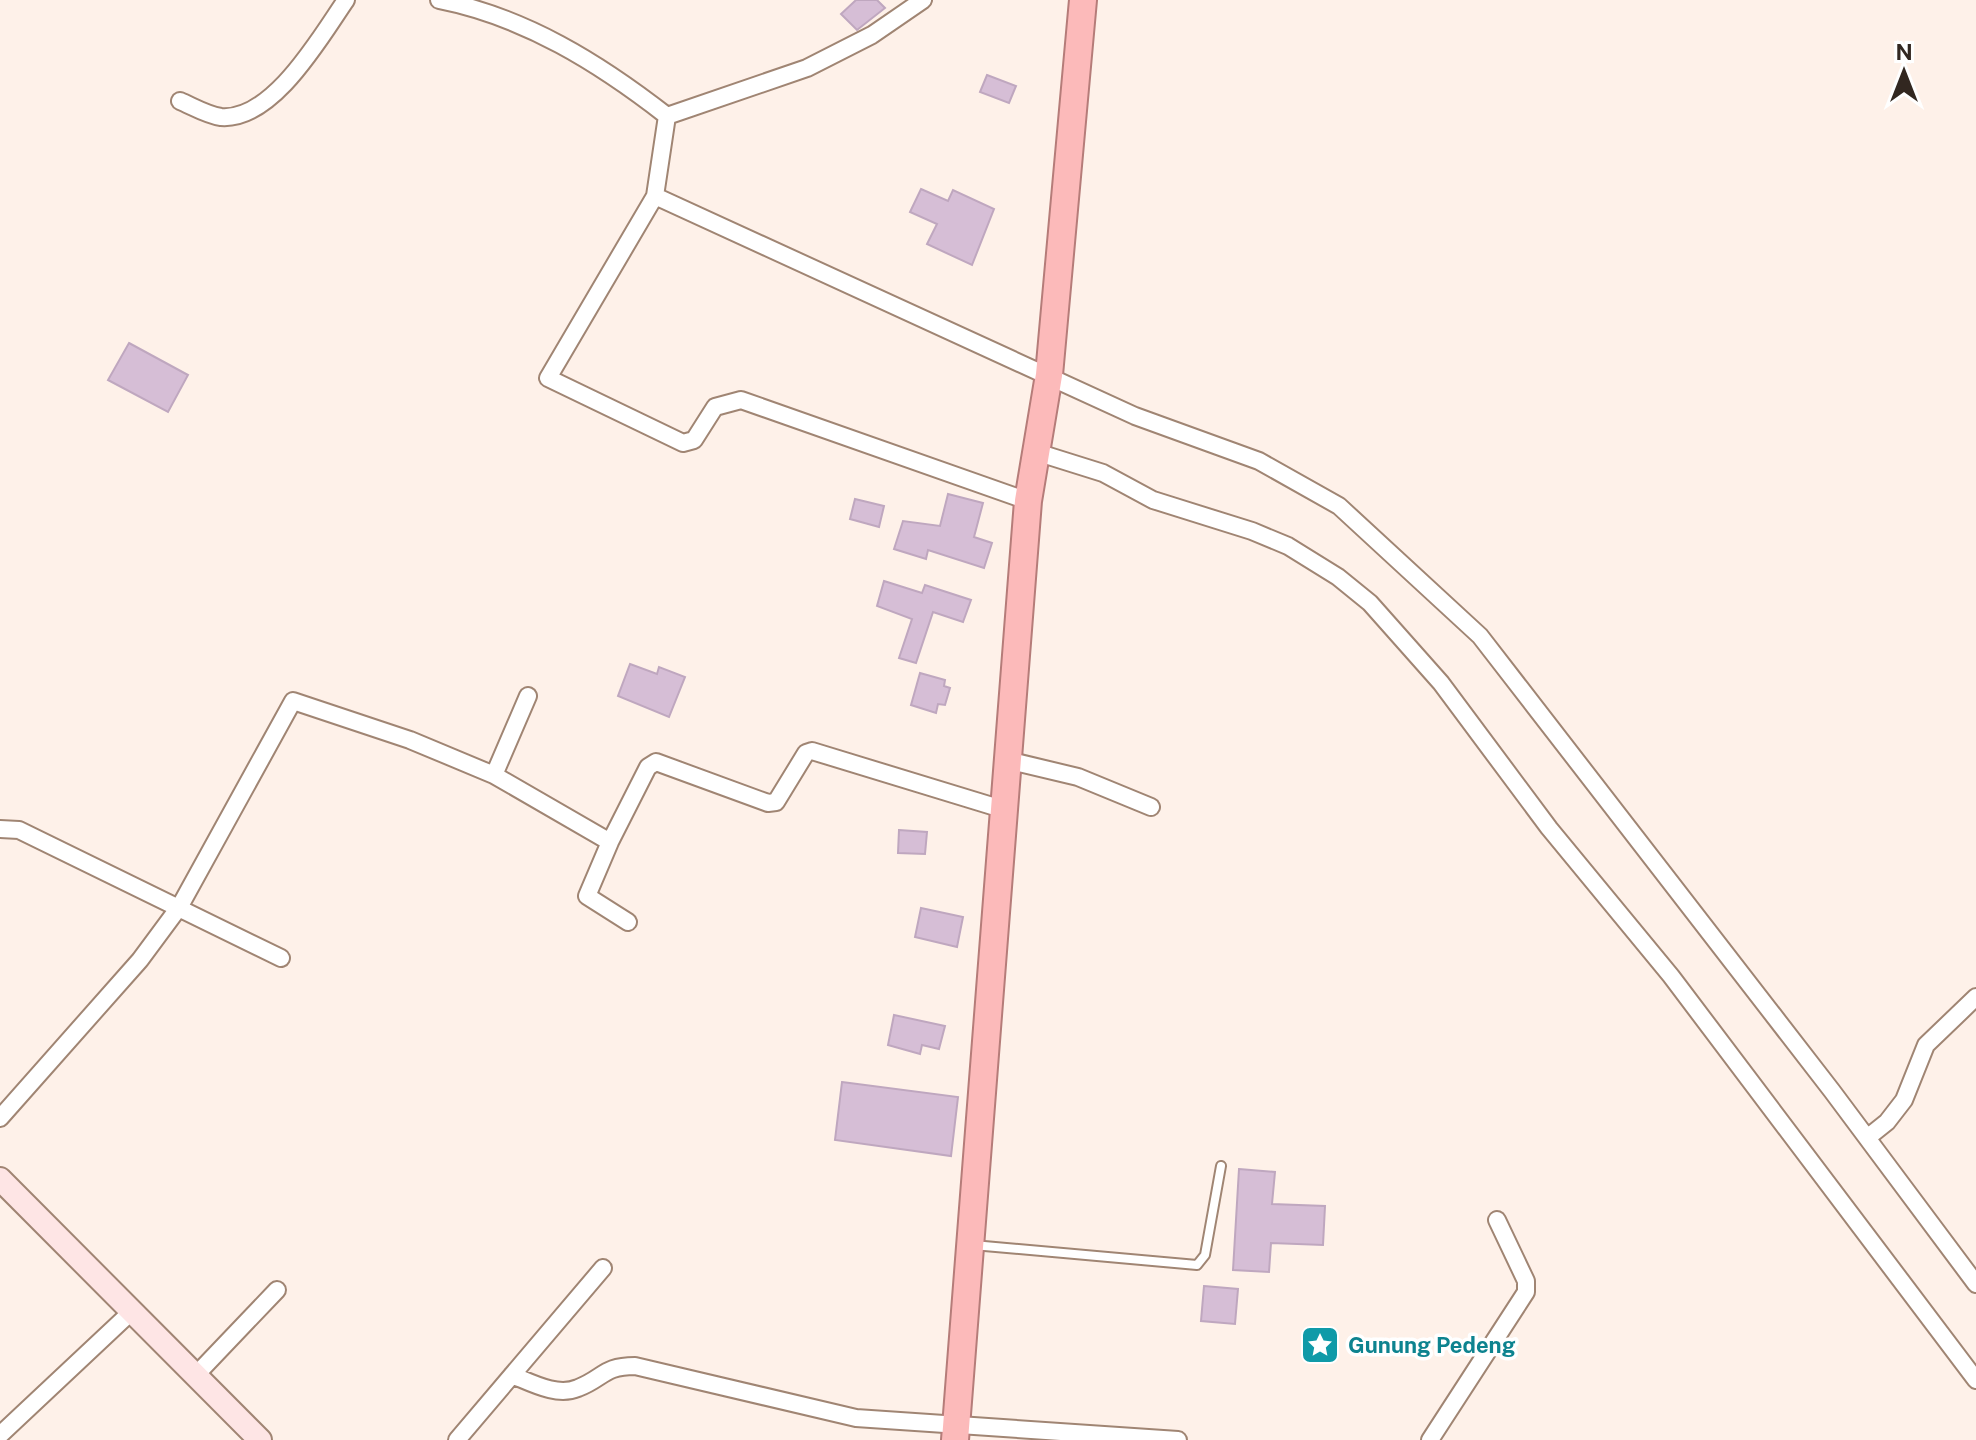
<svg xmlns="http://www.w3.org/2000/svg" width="1976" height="1440" viewBox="0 0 1976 1440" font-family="'Public Sans',sans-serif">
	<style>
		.building { fill: #d6bed6; stroke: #bfa7bf; stroke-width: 2 }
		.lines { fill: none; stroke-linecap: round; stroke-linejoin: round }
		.service-casing { stroke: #a08573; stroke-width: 12 }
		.minor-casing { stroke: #a08573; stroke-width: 20 }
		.secondary-casing { stroke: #a08573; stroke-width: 26 }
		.trunk-casing { stroke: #b57c79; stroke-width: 30 }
		.service { stroke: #fff; stroke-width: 8 }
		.minor { stroke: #fff; stroke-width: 16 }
		.secondary { stroke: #fee5e5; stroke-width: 22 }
		.trunk { stroke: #fcbaba; stroke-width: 26 }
		.labels { text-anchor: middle; stroke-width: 7; stroke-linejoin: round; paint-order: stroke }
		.culture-label { font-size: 22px; font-weight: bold; fill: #0d838f; stroke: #fff; text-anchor: start }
	</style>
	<rect width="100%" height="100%" fill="#fef1e9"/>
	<!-- building -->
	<path class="building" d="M856,0H877L885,8L857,30L841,14Z
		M987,75L1016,86L1009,103L980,92Z
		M921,189L948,201L953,190L994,209L972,265L927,244L937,224L910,212Z
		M129,343L188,375L168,412L108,380Z
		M948,494L983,503L974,537L992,543L984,568L928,550L926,559L894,549L903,521L940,526Z
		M855,499L884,506L879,527L850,519Z
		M884,581L922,593L925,585L971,600L963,622L933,612L916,663L899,658L912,619L877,606Z
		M630,664L657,674L659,667L685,677L669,717L618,696Z
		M920,673L945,680L944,686L950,688L945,705L938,704L936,713L911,705Z
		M899,830L927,832L925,854L898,853Z
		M921,908L963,917L957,947L915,937Z
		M894,1015L945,1026L939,1049L922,1045L920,1054L888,1045Z
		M842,1082L958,1097L951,1156L835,1140Z
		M1239,1169L1275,1172L1272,1204L1325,1206L1323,1245L1271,1243L1269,1272L1233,1270Z
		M1204,1286L1238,1289L1235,1324L1201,1321Z"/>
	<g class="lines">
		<!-- service casing -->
		<g class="service-casing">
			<path id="service" d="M973,1245L1197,1265L1205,1255L1221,1166"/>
		</g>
		<!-- minor casing -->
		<g class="minor-casing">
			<path id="minor" d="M439,0C525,17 599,63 667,116
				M923,0L872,35L807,68L667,116L655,196L1135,416L1259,461L1339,506L1480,636L1832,1091L1976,1284
				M180,101C192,106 207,115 221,117C273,121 321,36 346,0
				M655,196L548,378L683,443L694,440L715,407L741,400L1028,501
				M1036,452L1103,473L1153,500L1252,531L1288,546L1338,577L1370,603L1441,683L1549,828L1671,976L1976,1380
				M1007,760L1078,777L1151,807
				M494,775L528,696
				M0,829L19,830L281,958
				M610,842L587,896L628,922
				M0,1118L140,960L180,906L293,701L410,740L494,775L610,842L648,767L656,762L768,803L776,802L806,753L812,751L1002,809
				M1867,1138L1887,1122L1904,1100L1926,1045L1976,997
				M512,1375C532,1383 557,1397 578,1388C604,1378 603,1366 635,1366L856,1418L1178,1440
				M195,1376L277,1290
				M0,1435L130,1313
				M457,1440L603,1268
				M1430,1440L1526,1292V1281L1497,1220"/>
		</g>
		<!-- secondary casing -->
		<g class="secondary-casing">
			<path id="secondary" d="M0,1179L260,1440"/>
		</g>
		<!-- trunk casing -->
		<g class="trunk-casing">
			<path id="trunk" d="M955,1440L1028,501L1049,375L1083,0"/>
		</g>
		<!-- service -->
		<use href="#service" class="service"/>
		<!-- minor -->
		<use href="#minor" class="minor"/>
		<!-- secondary -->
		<use href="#secondary" class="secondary"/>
		<!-- trunk -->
		<use href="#trunk" class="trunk"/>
	</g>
	<!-- icons -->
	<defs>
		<g id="sight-square" transform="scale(2)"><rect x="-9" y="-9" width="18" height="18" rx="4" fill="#0f9aa8" stroke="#fff"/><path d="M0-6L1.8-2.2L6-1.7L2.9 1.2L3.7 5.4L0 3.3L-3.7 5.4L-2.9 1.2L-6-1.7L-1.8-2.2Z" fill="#fff"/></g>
	</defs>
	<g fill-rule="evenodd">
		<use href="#sight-square" x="1320" y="1345"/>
	</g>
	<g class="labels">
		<!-- culture labels -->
		<g class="culture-label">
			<text x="1348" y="1353">Gunung Pedeng</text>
		</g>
	</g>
	<!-- north arrow -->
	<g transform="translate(1904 72)" stroke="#ffffff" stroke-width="6" paint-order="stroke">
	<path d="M0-6L14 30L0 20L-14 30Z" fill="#322720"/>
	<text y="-12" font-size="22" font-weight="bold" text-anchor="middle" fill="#322720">N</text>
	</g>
</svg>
